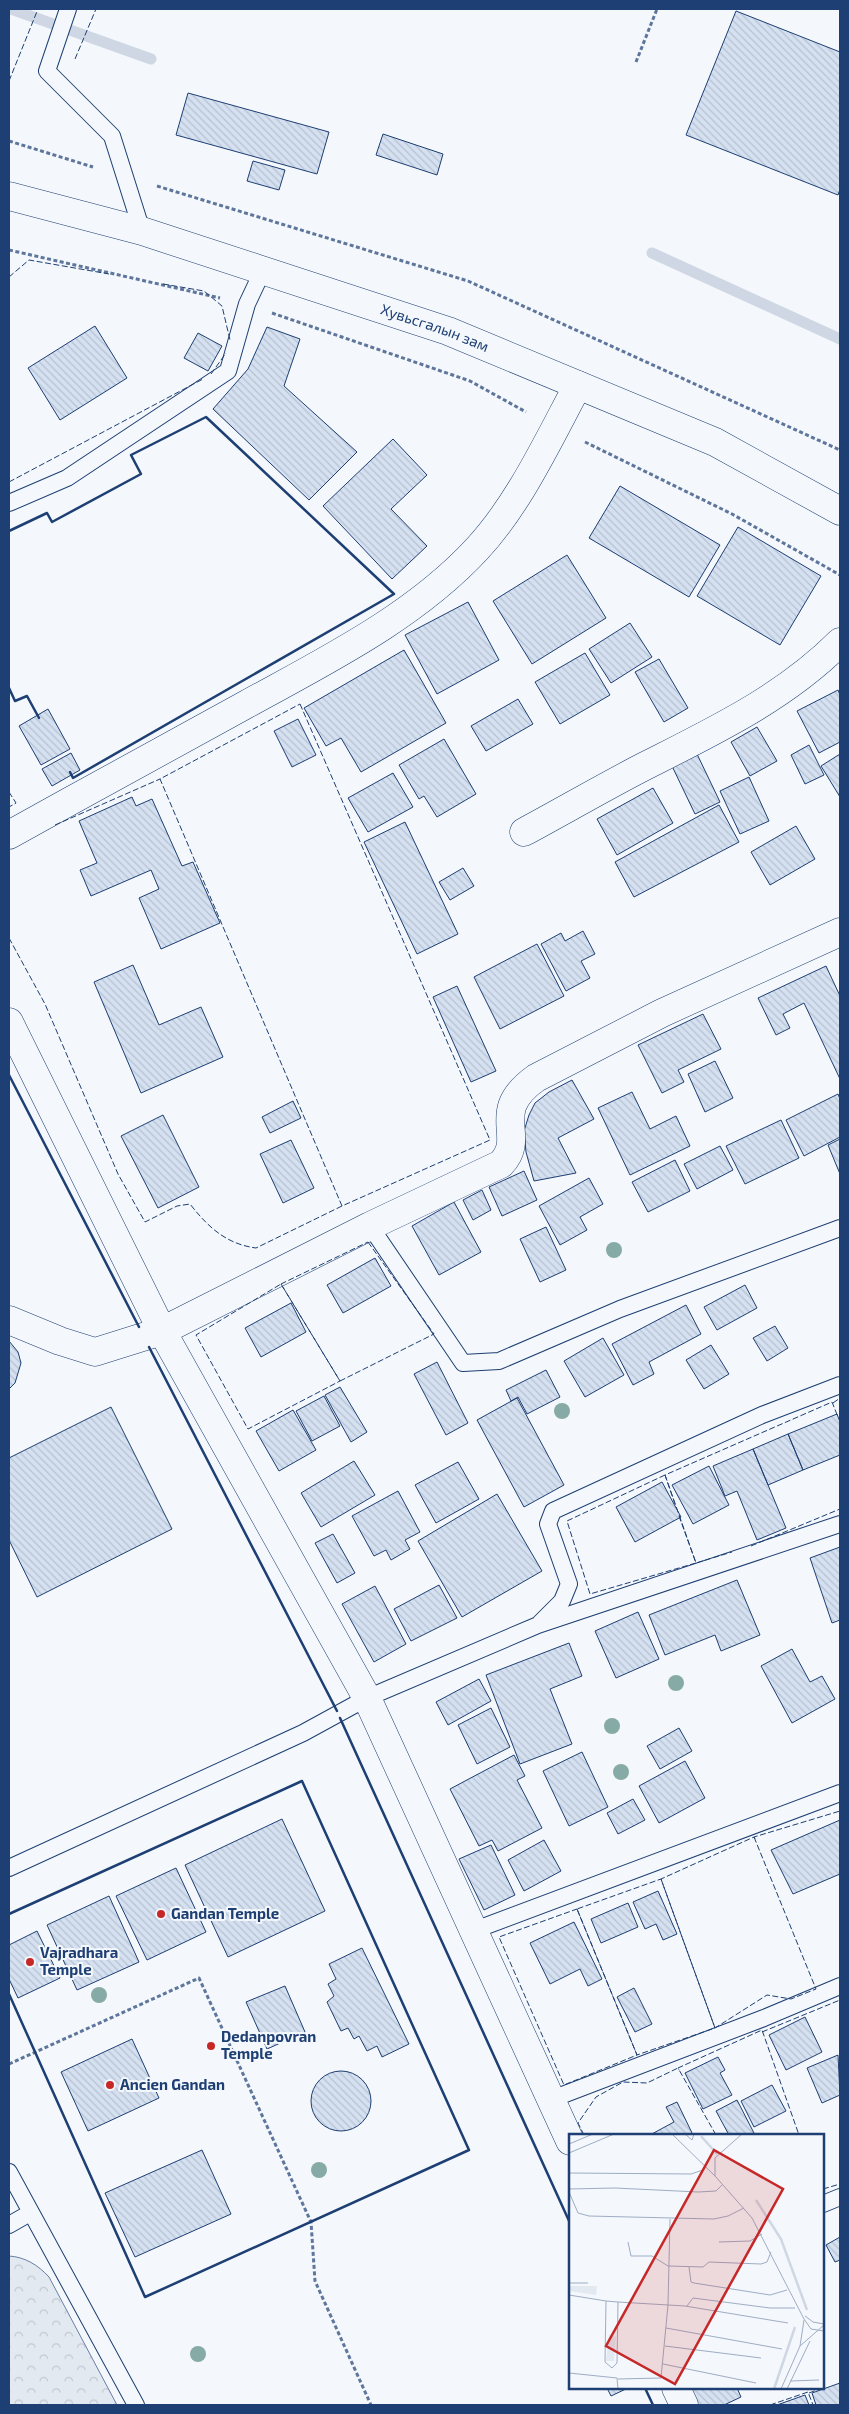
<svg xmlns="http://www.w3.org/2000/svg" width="849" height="2414" viewBox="0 0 849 2414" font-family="'Exo 2',sans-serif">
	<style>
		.park { fill: url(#park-crowns); stroke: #687fa3 }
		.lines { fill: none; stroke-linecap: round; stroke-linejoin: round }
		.stream { stroke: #cfd7e4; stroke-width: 11 }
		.building { fill: url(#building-back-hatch); stroke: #1d3f73 }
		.lane-casing { stroke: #1d3f73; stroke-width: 18 }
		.street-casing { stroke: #1d3f73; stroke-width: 29 }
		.secondary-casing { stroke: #1d3f73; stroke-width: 29 }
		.path { stroke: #5e769c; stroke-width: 3; stroke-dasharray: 4 2.5; stroke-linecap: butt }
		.lane { stroke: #f4f7fb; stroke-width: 16 }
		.street { stroke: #f4f7fb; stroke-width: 28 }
		.secondary { stroke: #f4f7fb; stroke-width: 28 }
		.fence { stroke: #1d3f73; stroke-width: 1; stroke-dasharray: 6 2.5; stroke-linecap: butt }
		.wall { stroke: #1d3f73; stroke-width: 2.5 }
		.tree { fill: #86aba6 }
		.poi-dot { fill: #c62828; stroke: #f4f7fb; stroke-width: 2 }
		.labels { text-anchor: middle; stroke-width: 4; stroke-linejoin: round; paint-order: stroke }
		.street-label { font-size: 15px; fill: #1d3f73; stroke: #f4f7fb }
		.poi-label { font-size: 15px; font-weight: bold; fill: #1d3f73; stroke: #f4f7fb; text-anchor: start }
		.inset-river { fill: none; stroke: #cfd7e4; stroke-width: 2.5 }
		.inset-road { fill: none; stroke: #9eadc5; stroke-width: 1 }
		.view { fill: #c62828; fill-opacity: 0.15; stroke: #c62828; stroke-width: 2.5 }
		.inset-edge { fill: none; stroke: #1d3f73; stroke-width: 2.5 }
	</style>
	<defs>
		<pattern id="park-crowns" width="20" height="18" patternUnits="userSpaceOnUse" patternTransform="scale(1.25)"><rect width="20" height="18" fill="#e3e9f0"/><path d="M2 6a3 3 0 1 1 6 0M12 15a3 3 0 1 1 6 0" fill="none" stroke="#c2c9d1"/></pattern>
		<pattern id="building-back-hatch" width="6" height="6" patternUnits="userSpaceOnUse" patternTransform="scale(1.25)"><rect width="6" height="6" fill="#d5e0f0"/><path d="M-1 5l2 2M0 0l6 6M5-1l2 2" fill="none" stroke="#b6c1d1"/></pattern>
	</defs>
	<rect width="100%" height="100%" fill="#f4f7fb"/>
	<!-- park -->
	<path class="park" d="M9,2256C25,2257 38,2265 49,2277L117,2405H9Z"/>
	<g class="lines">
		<!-- stream -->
		<path class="stream" d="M11,9L151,59
			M652,253L840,339"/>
	</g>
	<!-- building -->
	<path class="building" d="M736,11L840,52V189L838,195L686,135Z
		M188,93L329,132L317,174L176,135Z
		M383,134L443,154L437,175L376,155Z
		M253,161L285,170L279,190L247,181Z
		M95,326L127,378L60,420L28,368Z
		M267,327L300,339L284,386L357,452L309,500L213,409L248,369Z
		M198,333L222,346L208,371L184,358Z
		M393,439L427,475L391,509L427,546L392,579L323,506Z
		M620,486L720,545L689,597L589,538Z
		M738,527L821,576L780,645L697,596Z
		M567,555L606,618L532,664L493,601Z
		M468,602L499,660L437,694L405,635Z
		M630,623L652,657L611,683L589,649Z
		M404,650L446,723L361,772L341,738L326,746L304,708Z
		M585,653L610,695L560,724L535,682Z
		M659,659L688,708L664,722L635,672Z
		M838,690L840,695V742L819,753L797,711Z
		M518,699L533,724L486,751L471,726Z
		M48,709L70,749L41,765L19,726Z
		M298,719L316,755L292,767L274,731Z
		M757,727L777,761L750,776L731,742Z
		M444,739L476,794L437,817L424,796L419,799L399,765Z
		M809,745L824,775L805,784L791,755Z
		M71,753L80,770L52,786L42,769Z
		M697,754L720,802L695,814L672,766Z
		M840,754V797L821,766Z
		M393,773L413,807L368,832L348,798Z
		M749,777L769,821L740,834L720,791Z
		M653,788L673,823L617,855L597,819Z
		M132,797L136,806L152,799L182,866L193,862L220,923L161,949L139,898L159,889L151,870L91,896L80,870L97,863L79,821Z
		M719,805L739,842L634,897L615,862Z
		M405,822L458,934L417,954L364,842Z
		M796,826L815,859L770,885L751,852Z
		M463,868L474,886L450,900L439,882Z
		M583,931L595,954L581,961L590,978L566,991L541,944L561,933L565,941Z
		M537,944L564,996L500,1029L474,977Z
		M133,965L159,1025L201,1007L223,1057L141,1093L94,982Z
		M826,966L840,996V1079L804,1003L783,1014L790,1028L776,1035L758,998Z
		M457,986L496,1071L471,1082L433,997Z
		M703,1014L721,1049L678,1070L684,1082L662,1093L638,1045Z
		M715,1061L733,1098L705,1112L688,1074Z
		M572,1080L594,1119L558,1138L576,1173L534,1181L526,1152L524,1131L529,1115L535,1103L549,1092Z
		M632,1092L650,1129L676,1116L690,1146L630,1175L598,1108Z
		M838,1094L840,1099V1137L804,1156L786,1120Z
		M293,1101L301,1118L270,1133L262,1117Z
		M163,1115L199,1187L158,1208L121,1136Z
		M781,1120L799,1158L745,1184L726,1146Z
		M840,1139V1174L828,1145Z
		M291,1140L314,1188L283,1203L260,1154Z
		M720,1146L733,1170L697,1189L684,1164Z
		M675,1160L690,1191L648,1212L632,1182Z
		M524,1171L537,1200L502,1216L489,1187Z
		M589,1178L603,1204L580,1217L587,1230L560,1245L539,1206Z
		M482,1190L491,1210L473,1220L463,1200Z
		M454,1202L481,1252L439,1275L412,1226Z
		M546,1227L566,1270L540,1282L520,1239Z
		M375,1258L391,1286L343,1313L327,1285Z
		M745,1285L757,1308L717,1330L704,1307Z
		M291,1303L306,1332L261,1357L245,1328Z
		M686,1305L701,1334L649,1362L654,1374L633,1385L612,1344Z
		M775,1326L788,1348L767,1361L753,1338Z
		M603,1338L624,1375L585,1397L564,1361Z
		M9,1341L18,1352L21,1363L15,1383L9,1389Z
		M711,1345L729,1374L704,1389L686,1360Z
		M437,1362L468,1423L446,1435L414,1374Z
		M546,1370L560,1397L527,1414L518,1397L511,1401L506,1390Z
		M340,1387L367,1432L351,1442L325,1395Z
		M324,1396L340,1426L312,1441L296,1411Z
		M517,1398L564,1485L524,1507L477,1420Z
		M111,1407L172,1529L37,1597L9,1540V1458Z
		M293,1410L316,1450L279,1471L256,1431Z
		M837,1414L840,1422V1455L803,1470L788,1434Z
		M788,1434L803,1470L768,1485L753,1449Z
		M753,1449L786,1528L757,1540L737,1491L725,1496L713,1466Z
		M354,1461L375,1495L321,1527L301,1493Z
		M458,1462L479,1499L436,1523L415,1485Z
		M709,1466L729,1505L693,1524L672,1485Z
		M662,1482L681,1517L635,1542L616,1507Z
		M398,1491L420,1532L405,1540L410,1549L391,1560L386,1550L374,1556L352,1516Z
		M497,1494L542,1571L462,1617L418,1541Z
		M333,1534L355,1573L337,1583L315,1543Z
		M840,1547V1620L832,1623L810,1558Z
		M737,1580L760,1635L721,1651L715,1635L665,1655L649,1615Z
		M439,1585L457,1618L411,1641L394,1609Z
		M375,1586L406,1644L374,1662L342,1604Z
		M638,1612L659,1659L616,1678L595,1631Z
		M569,1643L582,1676L550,1689L572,1744L520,1764L486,1675Z
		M792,1649L810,1682L822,1676L835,1699L792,1723L761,1666Z
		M479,1679L491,1701L448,1725L436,1702Z
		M491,1708L510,1747L477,1764L458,1725Z
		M679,1728L692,1751L660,1769L647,1746Z
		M582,1752L608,1807L569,1826L543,1771Z
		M514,1755L525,1776L517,1780L542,1828L498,1851L492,1840L479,1846L450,1789Z
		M685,1761L705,1798L659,1823L639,1786Z
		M633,1799L645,1820L618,1834L607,1813Z
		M282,1819L325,1911L228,1957L185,1865Z
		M840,1820V1874L793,1894L771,1850Z
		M544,1840L561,1871L524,1891L508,1860Z
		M491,1845L515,1895L484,1910L459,1859Z
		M176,1868L206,1932L147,1960L116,1896Z
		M658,1891L677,1934L663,1940L656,1924L645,1929L633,1902Z
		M109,1896L139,1962L77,1990L47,1925Z
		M628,1903L638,1927L601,1943L591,1919Z
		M574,1922L602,1979L588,1986L580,1969L550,1984L530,1943Z
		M37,1931L60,1978L18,1998L9,1979V1945Z
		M362,1948L409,2044L382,2057L377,2046L367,2051L359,2036L354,2039L348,2028L341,2031L327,2002L334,1996L328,1984L336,1979L329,1964Z
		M285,1986L305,2032L267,2049L246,2002Z
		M634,1988L652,2024L635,2032L617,1997Z
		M805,2017L822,2052L786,2070L769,2035Z
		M132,2039L159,2098L88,2131L61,2072Z
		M838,2055L840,2095L822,2103L807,2068Z
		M718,2057L725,2070L720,2073L732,2095L703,2109L685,2073Z
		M311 2101a30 30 0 1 1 60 0a30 30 0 1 1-60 0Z
		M772,2085L786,2111L754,2127L741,2101Z
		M737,2100L755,2135H729L716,2111Z
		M677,2102L693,2135H650L674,2122L666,2107Z
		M202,2150L231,2214L135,2257L105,2193Z
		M840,2237V2260L835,2262L826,2245Z
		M840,2383V2405H816L812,2393Z
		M607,2388H628L611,2396Z
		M691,2388H737L741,2397L724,2405H698Z
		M805,2395L809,2405H777Z"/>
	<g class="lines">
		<!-- lane casing -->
		<g class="lane-casing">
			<path id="lane" d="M68,9L47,71L112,136L142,231
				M9,503L67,478L228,371L247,304L263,270
				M370,1226L463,1363L499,1361L620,1309L840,1228
				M540,1623L562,1601L569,1584L548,1524L553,1511L762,1415L840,1385
				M9,1868L303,1733L367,1698L538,1625L840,1524
				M475,1930L840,1793
				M552,2099L764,2018L840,1986
				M9,2172L136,2405
				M823,2204L840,2197
				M9,2225L30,2213"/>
		</g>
		<!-- street casing -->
		<g class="street-casing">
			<path id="street" d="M524,832C565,810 604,787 645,766C714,731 784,698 840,642
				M9,835C88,791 167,748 247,704C327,660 414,617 477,549C519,504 549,439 578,385
				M9,1022L162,1331L367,1698L570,2141
				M9,1320L60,1341L95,1352L162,1331L370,1226L501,1164C528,1136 487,1113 536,1078L662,1013L840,932
				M676,2388L684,2405"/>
		</g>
		<!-- secondary casing -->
		<g class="secondary-casing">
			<g id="secondary">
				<path id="s1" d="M9,196L142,231L448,331L715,442L840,511"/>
			</g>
		</g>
		<!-- path -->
		<path class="path" d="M636,62L657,9
			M9,141L93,167
			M157,186L468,281L840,450
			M9,250L220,298
			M272,313L470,381L526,412
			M585,442L732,514L840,575
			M9,2064L199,1978L311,2222L315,2281L371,2405"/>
		<!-- lane -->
		<use href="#lane" class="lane"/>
		<!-- street -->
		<use href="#street" class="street"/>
		<!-- secondary -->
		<use href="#secondary" class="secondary"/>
		<!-- fence -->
		<path class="fence" d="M75,59L96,9
			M9,81L38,9
			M9,277L29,260L109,274
			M163,284L204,291L222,306L230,340
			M211,374L226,353
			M9,482L203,379
			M300,704L490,1140L342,1206L160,779Z
			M9,792L16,803L9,807
			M55,825L160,779
			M9,938L45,1004L118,1174L145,1222L177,1206L190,1204C208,1227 226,1244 256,1248L342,1206L341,1204
			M368,1242L434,1334L340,1381L281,1284Z
			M281,1284L340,1381L248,1429L196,1335Z
			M833,1403L840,1398
			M665,1475L696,1563L590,1594L567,1521Z
			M675,1504L665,1475L832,1402L838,1417
			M679,1516L696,1563L732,1552
			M751,1546L840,1509
			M754,1837L816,1989L791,1999L767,1995L715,2028L661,1879Z
			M755,1839L754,1837L840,1811
			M661,1879L715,2028L637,2055L577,1909Z
			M577,1909L637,2055L564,2085L499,1937Z
			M762,2032L840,2000
			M584,2135L578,2123L596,2097L623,2082L647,2083L678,2068L679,2070
			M716,2135L678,2068L762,2030L799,2135
			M823,2189L840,2184
			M809,2393L822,2388
			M770,2405L808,2392L813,2405"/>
		<!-- wall -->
		<path class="wall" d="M9,531L47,513L52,522L141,474L131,455L206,417L394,594L73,778L70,772
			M9,688L15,701L27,696L39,718
			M9,1075L139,1327
			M149,1347L337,1711
			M340,1718L570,2223
			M9,1914L302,1781L469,2150L145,2297L9,1994
			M645,2388L653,2405"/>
	</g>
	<!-- trees -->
	<g class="tree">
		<circle cx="614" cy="1250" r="8"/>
		<circle cx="562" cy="1411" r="8"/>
		<circle cx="676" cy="1683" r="8"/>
		<circle cx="612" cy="1726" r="8"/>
		<circle cx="621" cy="1772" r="8"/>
		<circle cx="99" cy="1995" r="8"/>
		<circle cx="319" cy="2170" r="8"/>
		<circle cx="198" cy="2354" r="8"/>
	</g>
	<!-- markers -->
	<g class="poi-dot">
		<circle cx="161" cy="1914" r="5"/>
		<circle cx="30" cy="1962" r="5"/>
		<circle cx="211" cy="2046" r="5"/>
		<circle cx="110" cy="2085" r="5"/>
	</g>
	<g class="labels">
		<!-- street labels -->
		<g class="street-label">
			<text dy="5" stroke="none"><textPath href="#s1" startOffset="446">Хувьсгалын зам</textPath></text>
		</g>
		<!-- poi labels -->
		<g class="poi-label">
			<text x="171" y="1919">Gandan Temple</text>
			<text x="40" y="1958">Vajradhara<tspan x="40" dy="17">Temple</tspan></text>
			<text x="221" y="2042">Dedanpovran<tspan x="221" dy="17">Temple</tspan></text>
			<text x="120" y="2090">Ancien Gandan</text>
		</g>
	</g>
	<!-- overview -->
	<g transform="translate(569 2134)">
		<rect width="255" height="255" fill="#f4f7fb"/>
		<path d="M40,200L47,203L45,227H37Z" fill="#e3e9f0"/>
		<path d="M0,152H28L27,161L0,157Z" fill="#e3e9f0"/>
		<path class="inset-river" d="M132,2L148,20M187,66L212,105L238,176M205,255L226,193"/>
		<path class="inset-road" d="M103,0L146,42L183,84L235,185L242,195L255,197M116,0L123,6L125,0M0,10L24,0M0,19L45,0M0,39L122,40L134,36M146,42V24L173,0M0,55L46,54L129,58L147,57L154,50M0,58L9,79L20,82L145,85L159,82L175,74M59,108L62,122H83L99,132L134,133L140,128L192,130L198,128L202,118M150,108L181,107L193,100M120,133L122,148L125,149L201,161L218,156M0,149H19M0,161L37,167M37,167L49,168L48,229L43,234L36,228ZM49,168L116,172L219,189M118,172L124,164L201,174H226M236,182L244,188L255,190M97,194L213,215M96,212L192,224M231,212L235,186M94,230L187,249M0,239L48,244L49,255M49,245L92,244L99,171L101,85M221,247L250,246M212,255L231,212L255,191M218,255L241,207"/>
		<path class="view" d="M145,16L214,55L106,250L37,212Z"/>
		<rect width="255" height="255" class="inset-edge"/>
	</g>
	<!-- border -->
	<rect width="849" height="2414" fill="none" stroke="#1d3f73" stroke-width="20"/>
</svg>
